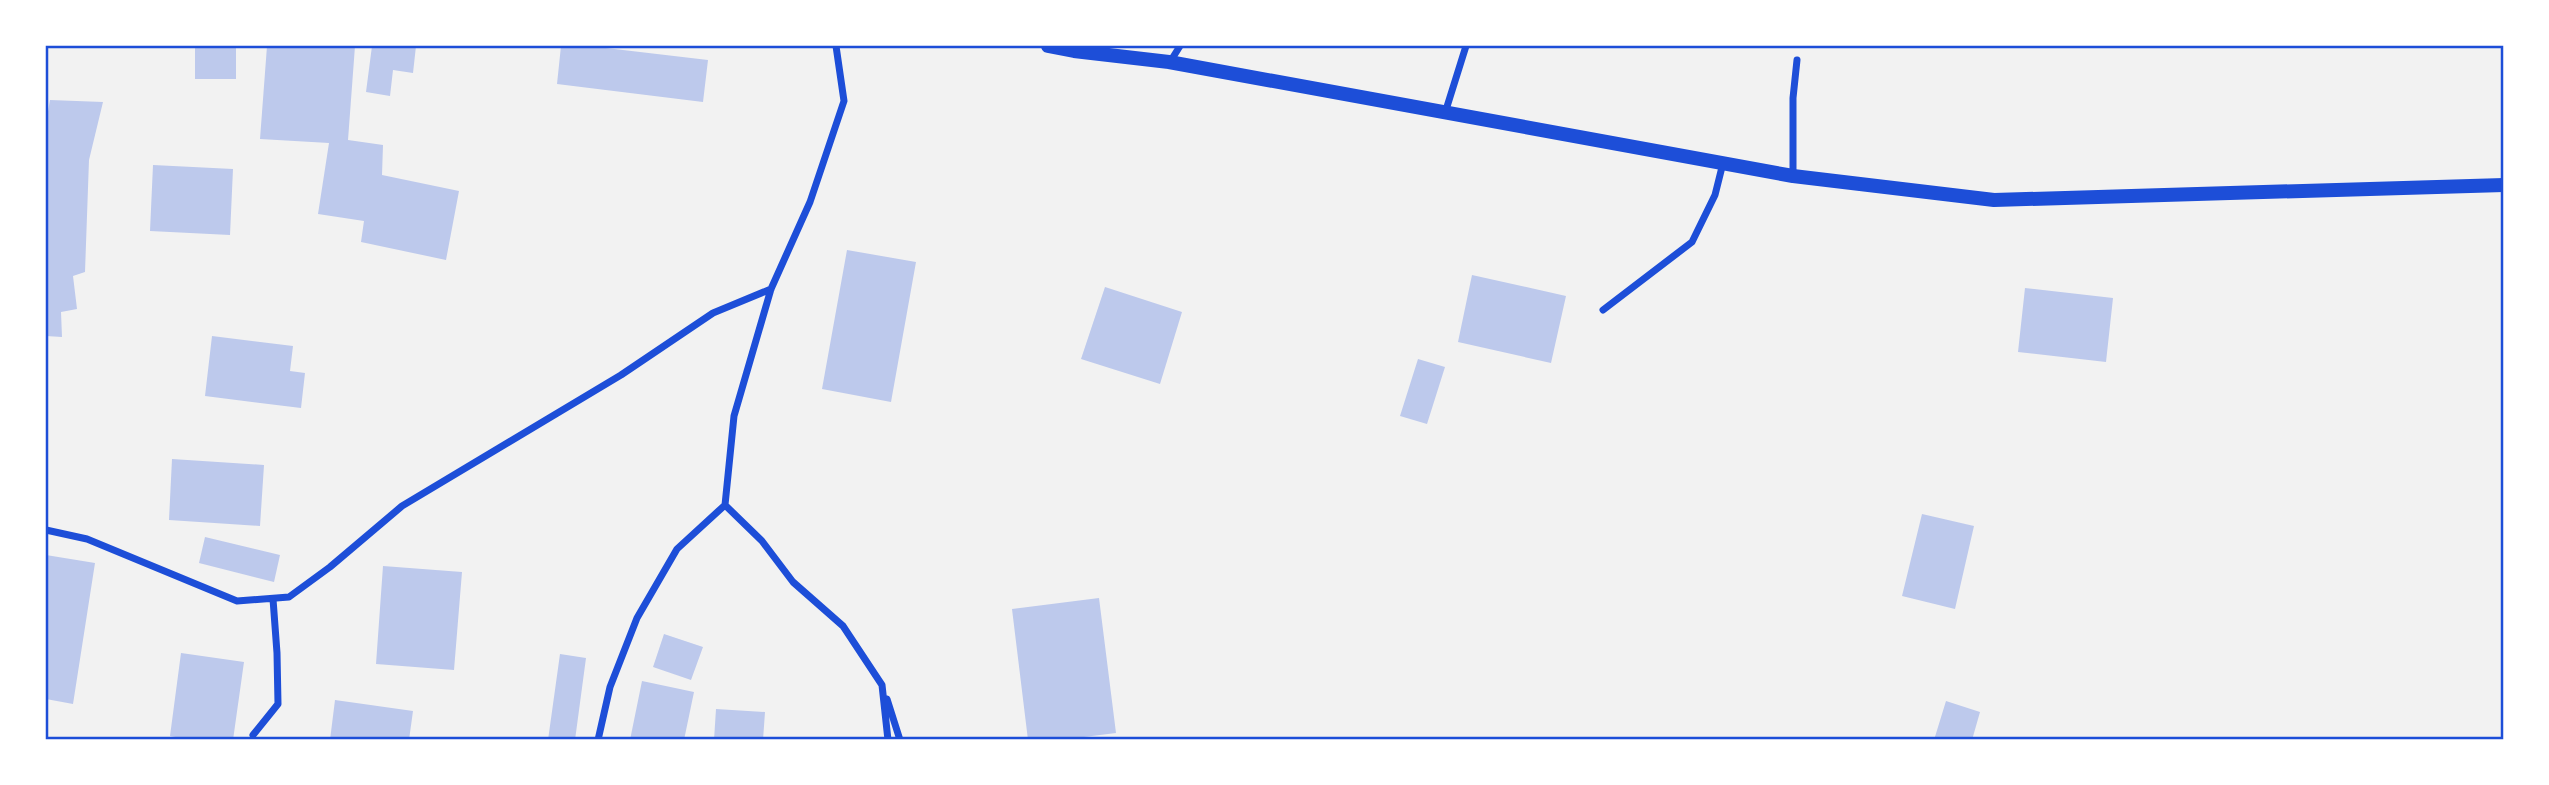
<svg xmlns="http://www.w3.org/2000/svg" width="2549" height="785" viewBox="0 0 2549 785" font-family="'Sofia Sans Condensed',sans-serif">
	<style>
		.building { fill: #bdc9ec }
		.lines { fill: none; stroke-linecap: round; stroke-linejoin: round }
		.minor { stroke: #1d4ed8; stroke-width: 7 }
		.secondary { stroke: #1d4ed8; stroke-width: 14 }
		.neatline { fill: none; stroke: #1d4ed8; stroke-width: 2.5 }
	</style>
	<rect width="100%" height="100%" fill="#f2f2f2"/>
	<!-- building -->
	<path class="building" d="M195,46H236V79H195Z
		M267,46H355L348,140L383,145L382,175L459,191L446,260L361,242L364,221L318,214L329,143L260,139Z
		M372,46H416L413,73L393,70L390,96L366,92Z
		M561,46H589L708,60L703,102L557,84Z
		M50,100L103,102L89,160L85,272L73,276L77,309L61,312L62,337L46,336V123Z
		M153,165L233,169L230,235L150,231Z
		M847,250L916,262L891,402L822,389Z
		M1472,275L1566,296L1551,363L1458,342Z
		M1105,287L1182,312L1160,384L1081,359Z
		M2025,288L2113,298L2106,362L2018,352Z
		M212,336L293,346L290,371L305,373L301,408L205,396Z
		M1418,359L1445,367L1427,424L1400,416Z
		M172,459L264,465L260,526L169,520Z
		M1922,514L1974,526L1955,609L1902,596Z
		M205,537L280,555L274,582L199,563Z
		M46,555L95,563L73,704L46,699Z
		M383,566L462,572L454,670L376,664Z
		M1099,598L1116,733L1060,740H1028L1012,609Z
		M664,634L703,647L691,680L653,667Z
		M181,653L244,662L233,740H192L170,736Z
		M560,654L586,658L575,740H548Z
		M642,681L694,692L684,740H630Z
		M335,700L413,711L409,740H330Z
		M1946,701L1980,712L1972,740H1934Z
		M716,709L765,712L763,740H714Z"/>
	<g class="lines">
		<!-- minor -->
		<path class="minor" d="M836,46L844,101L810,202L771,289L734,416L725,505L762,541L793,582L843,626L882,685L888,740
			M1170,62L1180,46
			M1445,113L1466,46
			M1793,175V98L1797,60
			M1603,310L1692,242L1715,195L1723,163
			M46,530L87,539L237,601L289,597L330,567L402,506L621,375L713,313L771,289
			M887,699L900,740
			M253,735L278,704L277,653L273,599
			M598,740L610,687L637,618L677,549L725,505"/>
		<!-- secondary -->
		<path class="secondary" d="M1048,46L1074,51L1169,62L1793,176L1994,200L2504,185"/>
	</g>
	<!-- border -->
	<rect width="2549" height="785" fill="none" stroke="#ffffff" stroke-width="94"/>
	<rect x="47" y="47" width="2455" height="691" class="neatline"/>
</svg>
